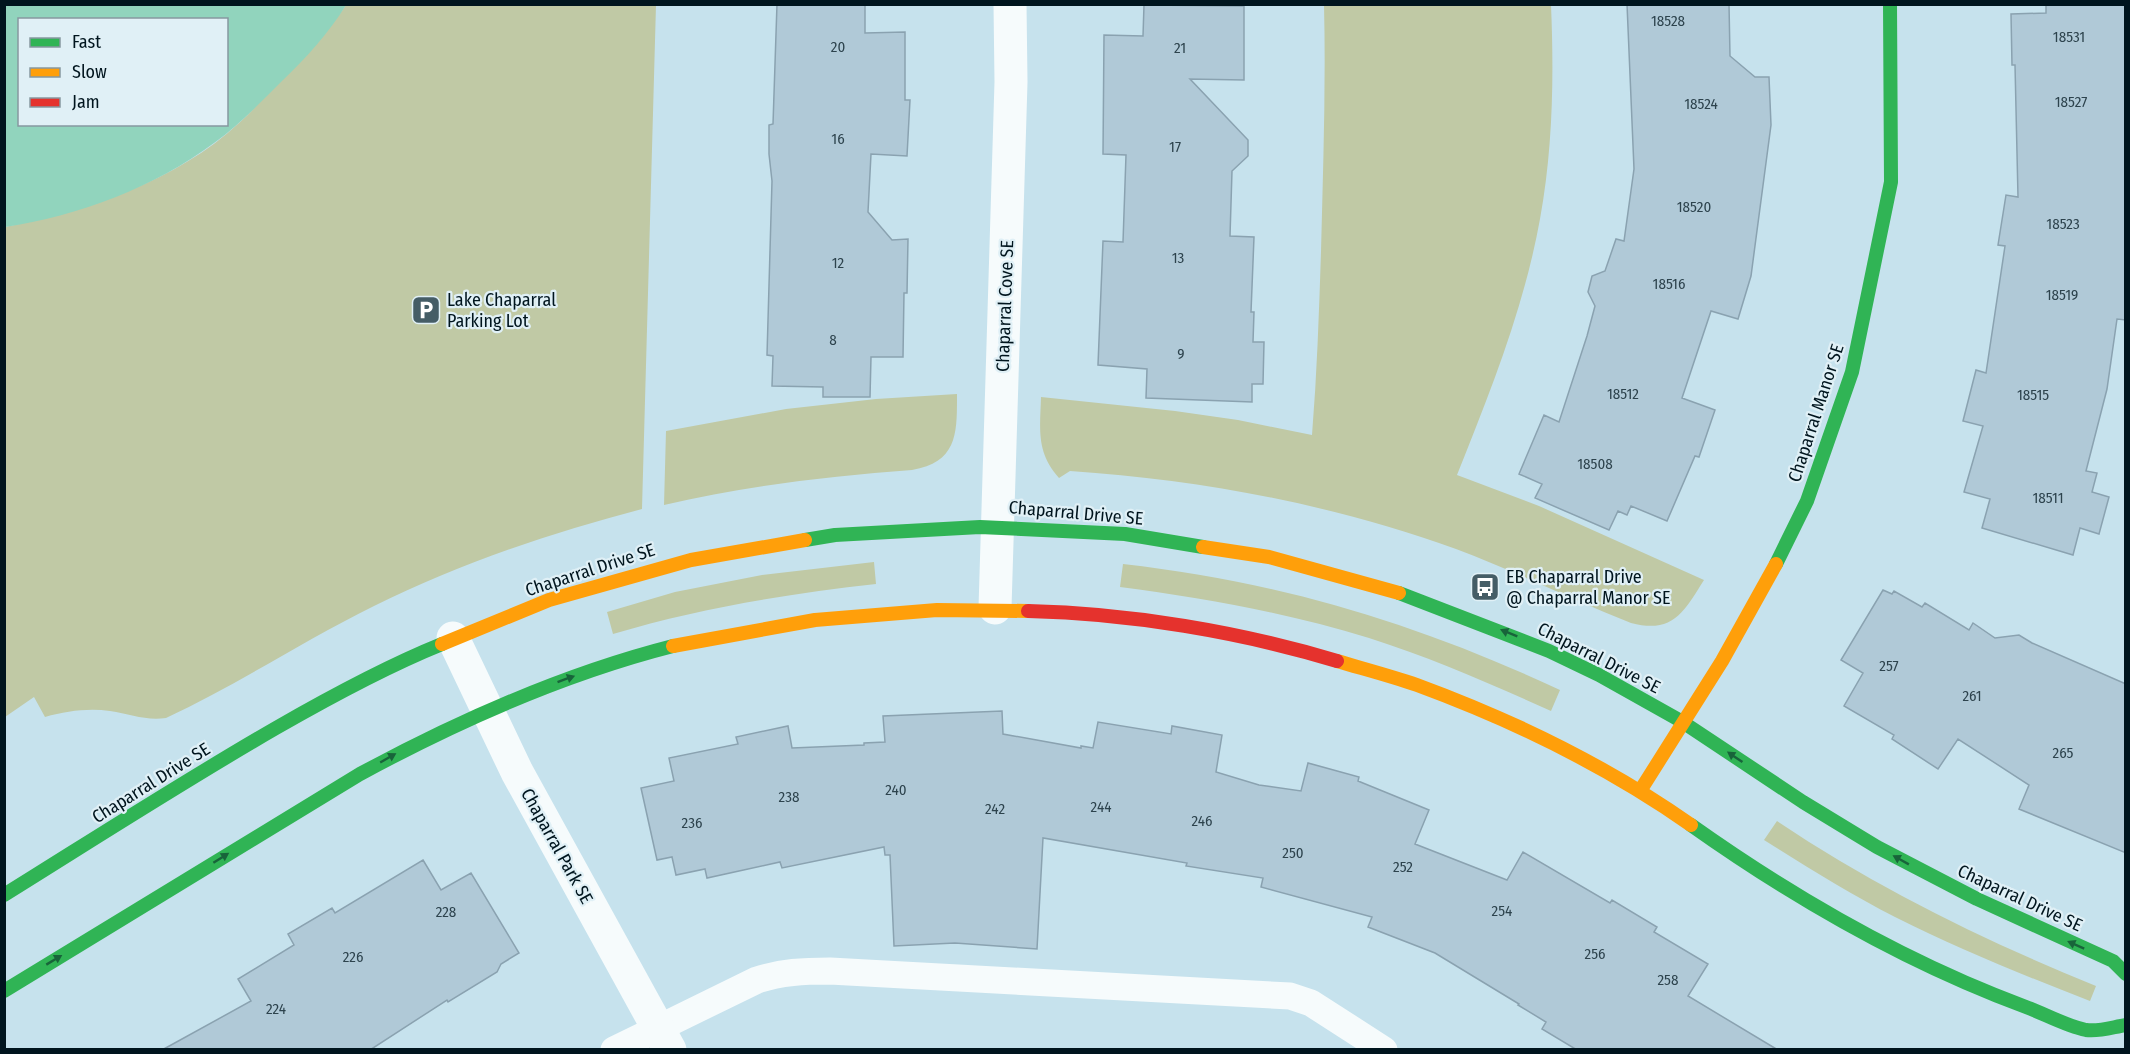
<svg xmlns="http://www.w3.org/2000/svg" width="2130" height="1054" viewBox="0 0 2130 1054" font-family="'Fira Sans Condensed',sans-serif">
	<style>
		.green { fill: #c0c9a5 }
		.water { fill: #91d4bd; fill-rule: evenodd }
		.building { fill: #b0c9d7; stroke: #8aa2b0; stroke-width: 1.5 }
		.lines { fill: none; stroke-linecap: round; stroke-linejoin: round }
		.lane { stroke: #f6fbfc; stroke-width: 27 }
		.street { stroke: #f6fbfc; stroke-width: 33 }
		.fast { stroke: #30b455; stroke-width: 14 }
		.slow { stroke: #ff9f0a; stroke-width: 14 }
		.jam { stroke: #e5322d; stroke-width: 14 }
		.oneway { fill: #18643a }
		.labels { text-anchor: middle; stroke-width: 4.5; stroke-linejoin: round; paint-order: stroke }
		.number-label { font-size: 15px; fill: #2d434d }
		.poi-label { font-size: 18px; fill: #00151e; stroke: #e0f0f6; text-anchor: start }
		.street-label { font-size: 18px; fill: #00151e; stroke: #e0f0f6 }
	</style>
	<rect width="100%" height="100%" fill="#c6e2ed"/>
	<!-- green -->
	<path class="green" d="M346,5H656L642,509C550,533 459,564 374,606C303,641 237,685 166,718C146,721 130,714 110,711C88,708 67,711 45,717L34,697L5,717V227C87,210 177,181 239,123C258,106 274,85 292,66C309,47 333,26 346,5Z
		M1324,5H1551C1554,75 1553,149 1540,219C1524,308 1490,392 1457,475L1539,506L1704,580C1684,612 1673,634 1631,623C1572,600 1515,571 1456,549C1331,504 1202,480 1070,471L1059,478C1036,452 1040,430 1041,397L1175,411L1238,420L1312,435C1317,374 1319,313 1321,252C1323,170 1326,87 1324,5Z
		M957,394C957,433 958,462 912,470C829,476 746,486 664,505L666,431L786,409L876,399Z
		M874,562L876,584C787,594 699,608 613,634L607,612L675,592L762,575Z
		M1123,564C1281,582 1416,623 1560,690L1551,711C1491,684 1432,658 1369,638C1288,613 1204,598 1120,587Z
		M1777,821C1877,888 1985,941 2096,986L2090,1001C2023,975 1959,949 1895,917C1850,894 1807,867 1764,840Z"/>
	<!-- water -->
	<path class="water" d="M5,4H346V5C329,33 305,59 282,81C260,103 239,125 214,143C155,187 78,216 5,227ZM20,20H226V124H20Z"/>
	<!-- building -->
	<path class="building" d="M777,4H865V33L905,32V100H910L907,156L871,154L868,212L892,240L908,239L907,293H904L903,357H871L870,397H823V387L772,386L773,356L767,355L772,181L769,154V125L773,124Z
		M1627,4H1729L1730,56L1755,77H1769L1771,125L1751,276L1738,319L1711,311L1682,398L1715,410L1699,457L1695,456L1667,521L1631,506L1627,515L1618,511L1609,530L1535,498L1542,484L1519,474L1544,415L1559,422L1587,336L1595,306L1588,292L1592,276L1605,271L1616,239L1624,241L1634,169Z
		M2046,4H2126V320L2117,319L2107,389L2086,471L2097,473L2092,492L2109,497L2099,534L2080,528L2073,555L1982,528L1990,499L1964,492L1983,426L1963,421L1976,370L1986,373L2005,246L1998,245L2006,195L2018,197L2015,65H2012L2011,14L2046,13Z
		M1144,5L1244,6V80L1190,79L1248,140V156L1232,171L1230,236L1254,237L1251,312H1254L1253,342H1264L1263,384H1252V402L1146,398L1147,369L1098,365L1103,241L1123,242L1126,155L1103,154L1104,35L1143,36Z
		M1883,590L1892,594L1894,591L1922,607L1925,603L1969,630L1973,623L1995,638L2019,635L2032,643L2126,684V853L2019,809L2029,785L1958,739L1938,769L1892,739L1894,735L1844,706L1863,673L1841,660Z
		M1002,711L1003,734L1081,748V746L1093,748L1098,722L1171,734L1172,726L1222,735L1216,772L1259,785L1301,791L1308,763L1359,777L1358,781L1429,810L1415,844L1507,880L1523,852L1610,903L1612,900L1657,927L1654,932L1708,964L1688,996L1778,1050H1577L1542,1029L1546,1022L1518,1005L1519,1004L1435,953L1368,927L1372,917L1261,887L1263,878L1186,866L1187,863L1043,838L1037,949L955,943L894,946L890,855H885L884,847L782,868L780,862L707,878L705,869L676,875L672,857L657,860L641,788L674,781L669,758L738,744L736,737L788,726L792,748L864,745V743L885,742L883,716Z
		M423,860L441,890L471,873L519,953L501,964L497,972L448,1002L447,1000L370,1050H162L251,1001L238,979L294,945L288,934L332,908L335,913Z"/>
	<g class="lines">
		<!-- lane -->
		<path class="lane" d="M614,1050L757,980C781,972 804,971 830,971L1290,996L1311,1003L1384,1050"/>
		<!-- street -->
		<path class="street" d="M995,608L1011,82L1010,4
			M453,638L517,772L670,1050"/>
		<!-- fast -->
		<path class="fast" d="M805,540L835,535L980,527L1125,534L1203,547
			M1776,564L1807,501L1852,372L1891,182L1890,4
			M1399,593L1549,651L1599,675L1681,721L1803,802L1877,847L1977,899L2113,961L2126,974
			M1691,825C1794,898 1907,963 2026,1007C2045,1014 2066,1026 2086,1030C2099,1032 2113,1027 2126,1025
			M4,895C94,839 184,781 276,728C330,697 385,667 442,644
			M4,991L360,774C460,720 563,674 673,646"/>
		<!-- slow -->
		<path class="slow" d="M1203,547L1269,557L1399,593
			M442,644L549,600L691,560L805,540
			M673,646L815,620L937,610L1028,611
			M1337,661C1364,669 1391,676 1417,685C1512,720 1607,766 1691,825
			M1640,791L1722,661L1776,564"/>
		<!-- jam -->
		<path class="jam" d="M1028,611C1129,613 1241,632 1337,661"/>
	</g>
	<!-- one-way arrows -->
	<defs><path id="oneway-solid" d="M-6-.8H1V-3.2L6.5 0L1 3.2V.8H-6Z" transform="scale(1.5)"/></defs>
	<g class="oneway">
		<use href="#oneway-solid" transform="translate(1509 633) rotate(-158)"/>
		<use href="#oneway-solid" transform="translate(566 679) rotate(-20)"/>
		<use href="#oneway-solid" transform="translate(1735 757) rotate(-146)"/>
		<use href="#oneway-solid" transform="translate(388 758) rotate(-30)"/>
		<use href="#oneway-solid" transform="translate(221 858) rotate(-32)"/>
		<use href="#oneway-solid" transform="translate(1901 860) rotate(-151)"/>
		<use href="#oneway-solid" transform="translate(2076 945) rotate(-156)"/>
		<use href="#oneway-solid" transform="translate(54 960) rotate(-31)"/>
	</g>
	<!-- icons -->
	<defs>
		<g id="parking-square" transform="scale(1.5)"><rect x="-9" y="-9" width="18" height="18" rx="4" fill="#455d66" stroke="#e0f0f6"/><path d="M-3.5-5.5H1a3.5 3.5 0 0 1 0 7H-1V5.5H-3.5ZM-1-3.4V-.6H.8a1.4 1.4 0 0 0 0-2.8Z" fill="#fff"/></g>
		<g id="bus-square" transform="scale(1.5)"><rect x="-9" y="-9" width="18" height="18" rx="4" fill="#455d66" stroke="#e0f0f6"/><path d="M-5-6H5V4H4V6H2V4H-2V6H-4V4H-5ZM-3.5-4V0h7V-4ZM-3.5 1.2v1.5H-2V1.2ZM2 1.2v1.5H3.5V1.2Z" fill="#fff"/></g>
	</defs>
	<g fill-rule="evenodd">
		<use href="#parking-square" x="426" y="310"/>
		<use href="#bus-square" x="1485" y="587"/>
	</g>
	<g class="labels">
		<!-- number labels -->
		<g class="number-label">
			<text x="1668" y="26">18528</text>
			<text x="2069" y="42">18531</text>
			<text x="838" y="52">20</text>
			<text x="1180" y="53">21</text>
			<text x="2071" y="107">18527</text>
			<text x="1701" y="109">18524</text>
			<text x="838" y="144">16</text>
			<text x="1175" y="152">17</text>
			<text x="1694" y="212">18520</text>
			<text x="2063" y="229">18523</text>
			<text x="1178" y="263">13</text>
			<text x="838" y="268">12</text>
			<text x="1669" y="289">18516</text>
			<text x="2062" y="300">18519</text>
			<text x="833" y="345">8</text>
			<text x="1181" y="359">9</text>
			<text x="1623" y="399">18512</text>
			<text x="2033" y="400">18515</text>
			<text x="1595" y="469">18508</text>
			<text x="2048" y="503">18511</text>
			<text x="1889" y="671">257</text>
			<text x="1972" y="701">261</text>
			<text x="2063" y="758">265</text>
			<text x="896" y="795">240</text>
			<text x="789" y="802">238</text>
			<text x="1101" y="812">244</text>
			<text x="995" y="814">242</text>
			<text x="1202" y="826">246</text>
			<text x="692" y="828">236</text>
			<text x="1293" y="858">250</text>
			<text x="1403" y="872">252</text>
			<text x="1502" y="916">254</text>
			<text x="446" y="917">228</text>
			<text x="1595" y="959">256</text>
			<text x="353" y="962">226</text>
			<text x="1668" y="985">258</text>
			<text x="276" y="1014">224</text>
		</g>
		<!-- poi labels -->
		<g class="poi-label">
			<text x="447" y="306">Lake Chaparral<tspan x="447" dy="21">Parking Lot</tspan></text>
			<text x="1506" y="583">EB Chaparral Drive<tspan x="1506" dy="21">@ Chaparral Manor SE</tspan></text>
		</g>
		<!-- street labels -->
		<g class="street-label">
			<text transform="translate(1005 306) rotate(-88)" y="6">Chaparral Cove SE</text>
			<text transform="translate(1816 413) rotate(-72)" y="6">Chaparral Manor SE</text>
			<text transform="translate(1076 513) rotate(5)" y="6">Chaparral Drive SE</text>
			<text transform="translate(590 570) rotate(-18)" y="6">Chaparral Drive SE</text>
			<text transform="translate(1599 658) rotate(27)" y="6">Chaparral Drive SE</text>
			<text transform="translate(151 783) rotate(-32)" y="6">Chaparral Drive SE</text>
			<text transform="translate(557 846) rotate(61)" y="6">Chaparral Park SE</text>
			<text transform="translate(2020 898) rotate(25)" y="6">Chaparral Drive SE</text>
		</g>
	</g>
	<!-- border -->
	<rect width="2130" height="1054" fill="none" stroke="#00151e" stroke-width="12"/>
	<!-- legend -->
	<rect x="18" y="18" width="210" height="108" fill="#e0f0f6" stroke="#8698a0" stroke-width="1.5"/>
	<rect x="30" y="38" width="30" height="9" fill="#30b455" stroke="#8698a0" stroke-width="1.5"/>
	<text x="72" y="48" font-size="18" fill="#00151e">Fast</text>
	<rect x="30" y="68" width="30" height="9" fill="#ff9f0a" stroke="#8698a0" stroke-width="1.5"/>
	<text x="72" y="78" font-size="18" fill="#00151e">Slow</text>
	<rect x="30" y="98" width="30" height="9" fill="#e5322d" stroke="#8698a0" stroke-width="1.5"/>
	<text x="72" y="108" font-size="18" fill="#00151e">Jam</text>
</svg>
